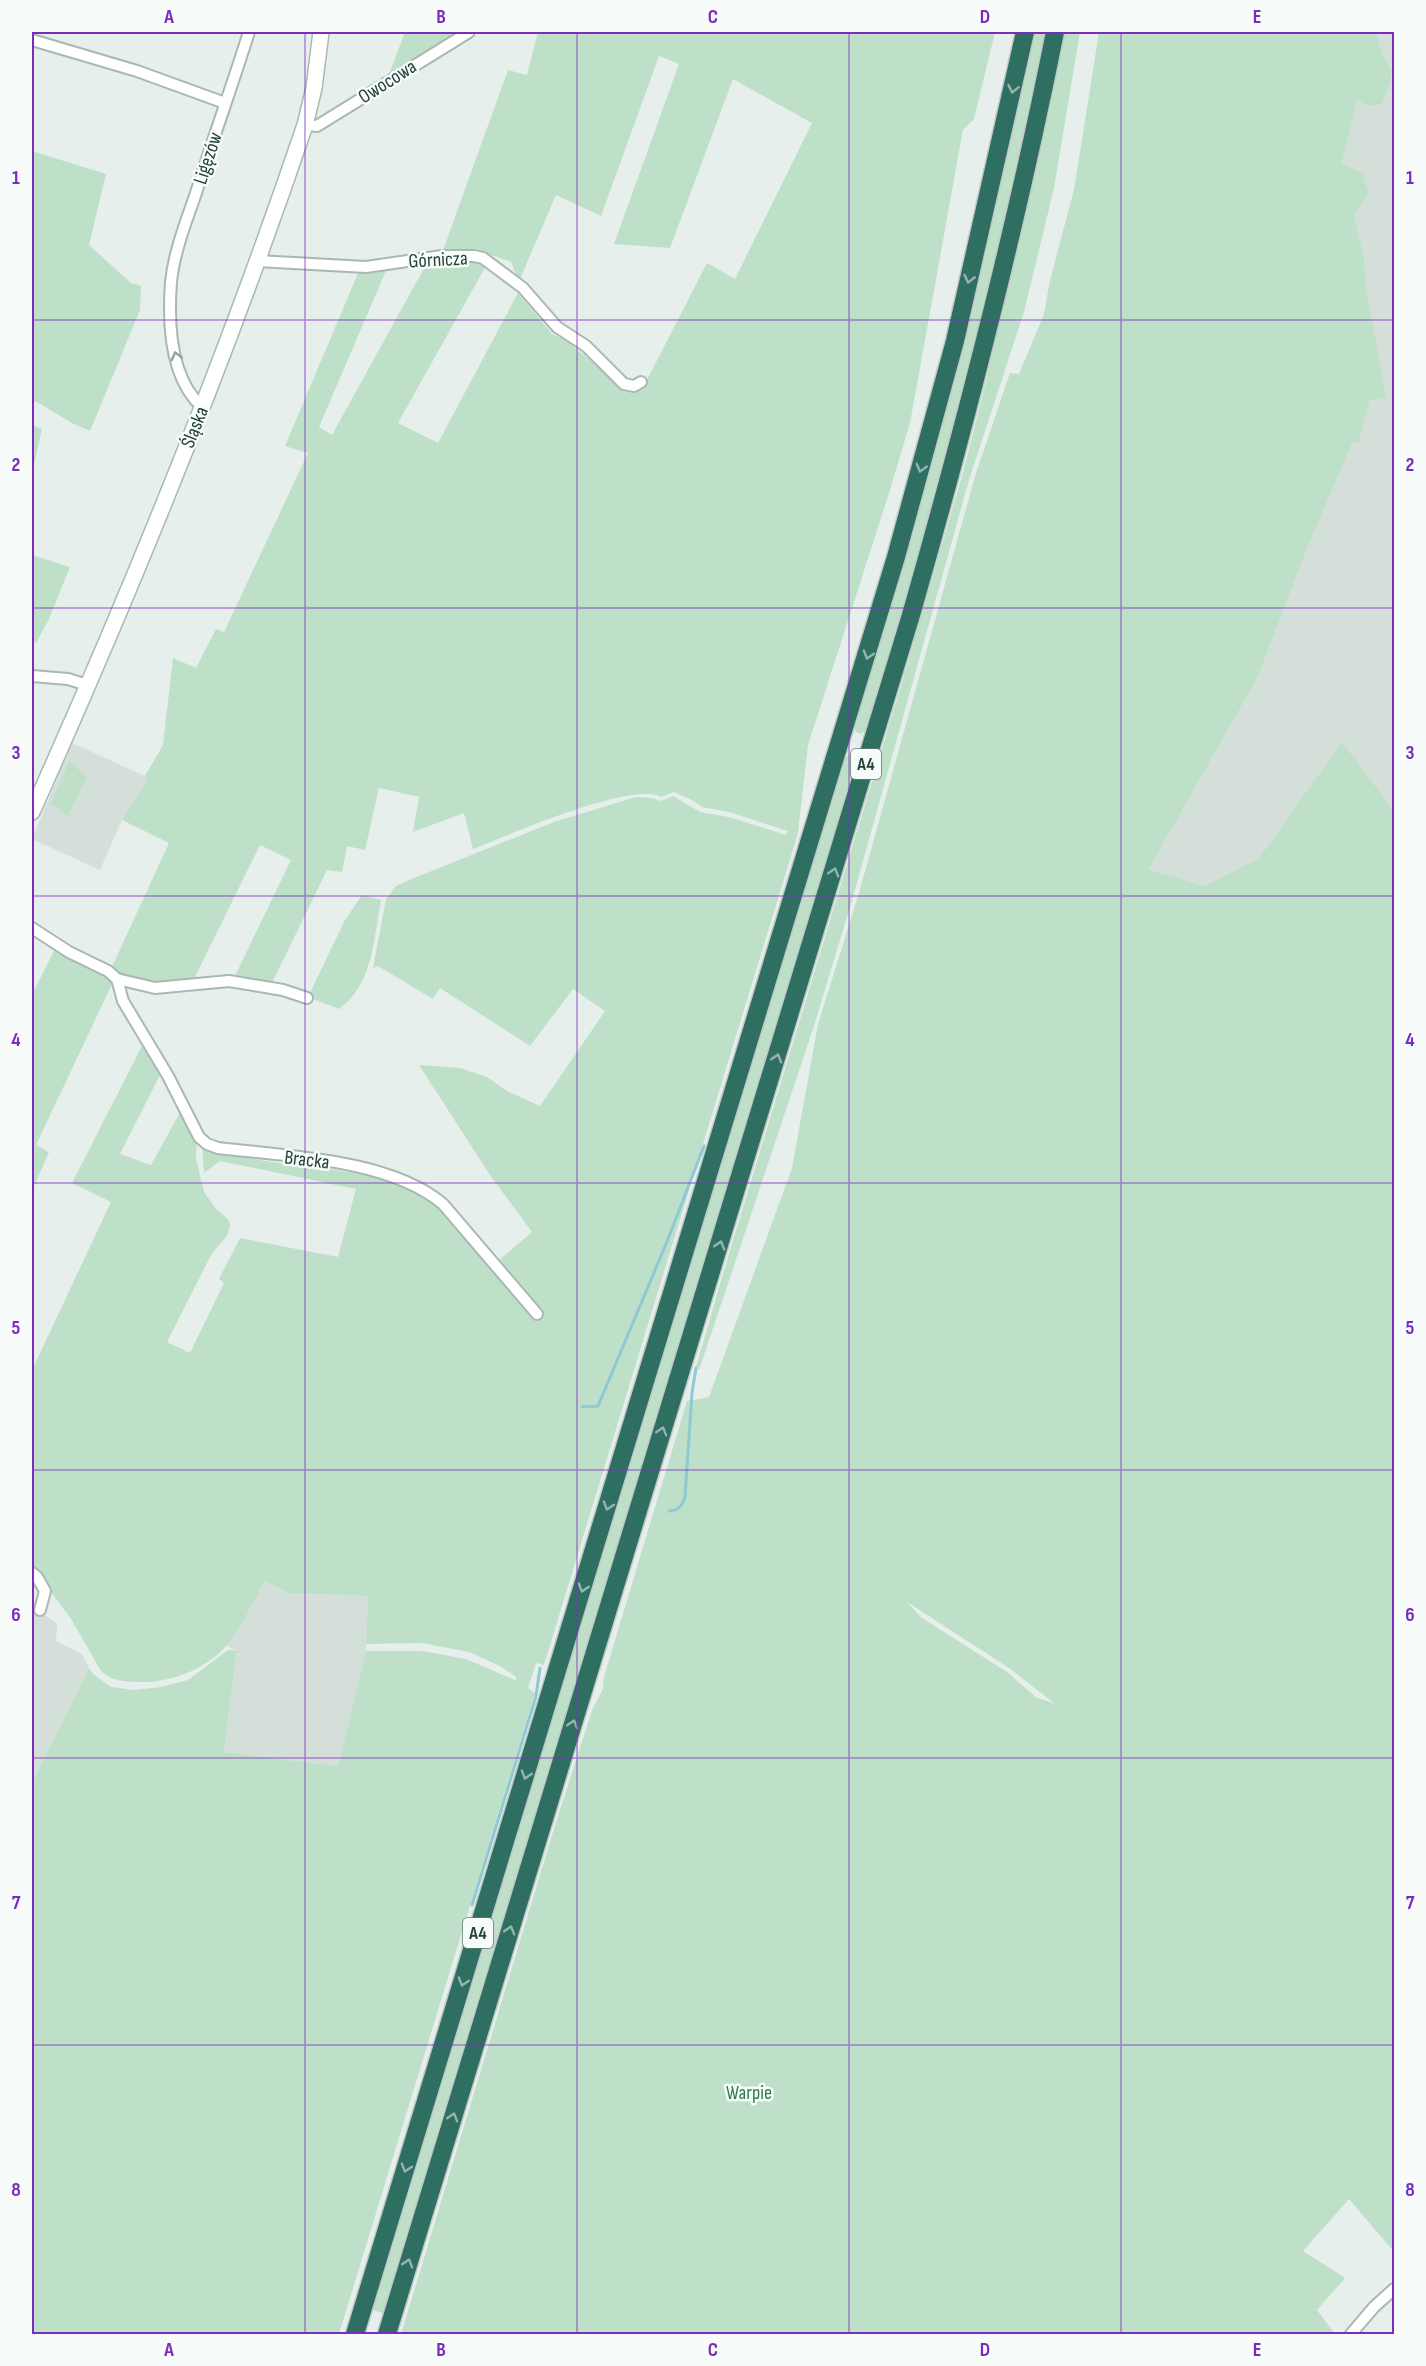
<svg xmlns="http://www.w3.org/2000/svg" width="1426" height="2366" viewBox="0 0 1426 2366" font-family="'Sofia Sans Condensed',sans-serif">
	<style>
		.built { fill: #d4dfda }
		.green { fill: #bfe0c8; fill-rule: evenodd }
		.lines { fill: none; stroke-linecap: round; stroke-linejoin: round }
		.stream { stroke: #8ec9d4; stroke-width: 3 }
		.street-casing { stroke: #a8b8b2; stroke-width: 14 }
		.secondary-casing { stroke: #a4bbb3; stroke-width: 18 }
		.highway-casing { stroke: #c2cac8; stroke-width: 21 }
		.street { stroke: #fff; stroke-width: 10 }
		.secondary { stroke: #fff; stroke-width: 15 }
		.highway { stroke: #2f6f62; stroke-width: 18 }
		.oneway { stroke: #93b5ae }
		.oneway2 { stroke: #92a09c }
		.grid { fill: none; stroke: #7b2cbf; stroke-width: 1.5; stroke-opacity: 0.55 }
		.labels { text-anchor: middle; stroke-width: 5; stroke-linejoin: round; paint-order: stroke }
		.shield { fill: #f7fbf9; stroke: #637a73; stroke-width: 1.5 }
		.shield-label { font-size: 18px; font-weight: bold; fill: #24423a }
		.street-label { font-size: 20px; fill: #24423a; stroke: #f7fbf9 }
		.park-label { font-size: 20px; fill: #2d7a4b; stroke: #f7fbf9 }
		.neatline { fill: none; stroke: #7b2cbf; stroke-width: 2 }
		.grid-label { font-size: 20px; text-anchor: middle; font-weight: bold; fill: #7b2cbf }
	</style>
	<rect width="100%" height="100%" fill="#e6efeb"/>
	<!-- built -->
	<path class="built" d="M1376,32H1394V811L1342,743L1259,858L1204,886L1149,869L1257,679L1308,546L1352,442H1359L1370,400L1364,257L1354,214L1362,173L1342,163L1357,99L1391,70L1383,55Z
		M72,743L145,776L149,781L122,820L100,870L32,839Z
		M265,1580L289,1593L368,1596L366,1651L338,1766L224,1752L237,1652L227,1645Z
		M32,1605L57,1624L56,1641L82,1654L89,1668L32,1783Z"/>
	<!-- green -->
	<path class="green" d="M405,32H460L389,74Z
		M538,32H995L974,119L963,130L910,423L890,490L808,745L798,833L544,1665L536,1663L528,1688L535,1693L339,2334H32V1783L89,1668L93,1674L111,1687L134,1690L161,1687L188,1680L228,1650L237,1651L224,1752L338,1766L366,1651H422L466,1659L517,1681L515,1676L500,1666L469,1652L422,1643L366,1644L368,1596L289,1593L265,1581C254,1599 241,1629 227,1645C207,1669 170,1683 140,1682C125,1681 112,1682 101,1671L70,1617L49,1590L43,1576L32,1567V1370L111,1202L72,1183L144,1042L161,1073L120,1154L151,1165L182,1109L197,1138L196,1159L204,1192L216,1209L228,1219L230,1226L227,1236L212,1253L167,1342L190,1353L224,1283L219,1279L240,1238L338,1257L356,1189L220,1161L204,1173L202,1143C250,1166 307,1163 359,1174C385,1179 408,1190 432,1201L437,1206L445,1201L498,1261L532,1232L490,1175L419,1065L460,1068L487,1077L507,1091L540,1106L605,1011L573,989L530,1046L440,988L433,999L378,966L373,968L386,899L396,886L414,878L554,822L636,797L652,798L661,801L673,796L700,812L729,817L786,835L788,831L729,812L702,807L692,800L674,792L661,797C631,781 507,836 473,849L464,813L413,832L419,797L379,788L365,850L347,846L342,872L327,870L271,985L233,980L291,860L260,845L192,983C165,985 133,987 111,969L169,843L122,820L148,781L145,776L163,745L173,658L196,668L216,629L224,632L308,453L285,446L359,271L388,266L319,427L332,435L428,261L471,259L487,264L398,423L438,443L518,293L552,334L566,340L627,392L641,387L647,380L707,263L735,279L812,123L733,79L670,248L614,244L679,64L659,56L601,216L556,195L520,279L515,272L511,262C480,250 474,250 442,253L508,70L527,75Z
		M1032,32H1047L1006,219L948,455L869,729L860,734L856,732L854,722Z
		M1063,32H1080L1054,188L1024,312L969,480L851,904L813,1029L699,1370L696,1367L722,1277L901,686L964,469L987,377Z
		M1099,32H1376L1383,55L1391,70V81L1382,104L1369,106L1357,100L1342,163L1362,173L1369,193L1354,214L1364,257L1366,288L1386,397L1370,400L1359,442L1352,443L1308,546L1257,679L1149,869L1204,886L1259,858L1342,742L1394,811V2252L1349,2199L1303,2251L1345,2278L1317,2310L1335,2334H401L553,1832L592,1710L603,1689L604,1677L687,1401L709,1397L792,1168L818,1024L859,893L976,473L1010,373L1019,374L1044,314L1050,280L1074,190ZM907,1602L1009,1668L1054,1703L1037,1698L1007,1672L922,1618Z
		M32,151L106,174L89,245L131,283L141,286L140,310L90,431L72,423L35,401L32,407Z
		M32,425L42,429L33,469L32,468Z
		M32,555L70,567L49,619L36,643L32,640Z
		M854,752L859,762L386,2314L370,2309L843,759Z
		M69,761L87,777L68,816L51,804Z
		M362,895L381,900C374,937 373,985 339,1009L308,997L345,920Z
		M55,949L105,973L113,982L36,1145L49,1152L32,1191V995Z"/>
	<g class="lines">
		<!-- stream -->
		<path class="stream" d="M582,1407L598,1406L666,1244L704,1146
			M669,1511C679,1511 683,1505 685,1496L692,1393L696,1368
			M472,1905L536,1696L540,1668"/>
		<!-- street casing -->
		<g class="street-casing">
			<path id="street" d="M32,40L137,71L225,103
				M305,125L317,126L469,32
				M257,261L366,267L442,256H474L483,258L523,288L557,327L586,346L624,384L634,386L641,382
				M202,407C170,378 168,322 171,282C174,252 186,222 196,193C213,139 232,86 249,32
				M32,676L68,679L87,685
				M32,928L69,952L108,971L117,979L123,1001L168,1076L199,1137L207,1144L218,1148C286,1156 390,1159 443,1204L537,1314
				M117,979L155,988L229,981L283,990L307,998
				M32,1573L37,1577L45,1591L40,1610
				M1351,2334L1374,2307L1394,2289"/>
		</g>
		<!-- secondary casing -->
		<g class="secondary-casing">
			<path id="secondary" d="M32,812C133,587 226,359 305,125L314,88L321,32"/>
		</g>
		<!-- highway casing -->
		<g class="highway-casing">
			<path id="highway" d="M355,2334L896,557L955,341L1025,32
				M387,2334L911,615C966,422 1016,228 1055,32"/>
		</g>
		<!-- street -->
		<use href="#street" class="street"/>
		<!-- secondary -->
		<use href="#secondary" class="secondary"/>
		<!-- highway -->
		<use href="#highway" class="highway"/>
	</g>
	<!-- one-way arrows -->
	<defs><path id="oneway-chevron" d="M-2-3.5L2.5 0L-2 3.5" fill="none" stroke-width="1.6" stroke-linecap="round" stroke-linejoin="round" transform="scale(1.5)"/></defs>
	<g class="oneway">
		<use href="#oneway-chevron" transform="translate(1013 89) rotate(102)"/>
		<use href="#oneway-chevron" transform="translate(969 279) rotate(103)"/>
		<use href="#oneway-chevron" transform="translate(921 468) rotate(105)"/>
		<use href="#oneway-chevron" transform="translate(868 655) rotate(107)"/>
		<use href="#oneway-chevron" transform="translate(834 872) rotate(-73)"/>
		<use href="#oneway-chevron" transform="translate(777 1058) rotate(-73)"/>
		<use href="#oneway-chevron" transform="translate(720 1245) rotate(-73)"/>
		<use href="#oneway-chevron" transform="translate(662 1431) rotate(-73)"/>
		<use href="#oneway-chevron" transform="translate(608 1506) rotate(107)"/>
		<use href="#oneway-chevron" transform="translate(583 1588) rotate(107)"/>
		<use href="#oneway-chevron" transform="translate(573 1724) rotate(-73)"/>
		<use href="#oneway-chevron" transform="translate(526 1775) rotate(107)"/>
		<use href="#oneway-chevron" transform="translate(510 1930) rotate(-73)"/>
		<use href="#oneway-chevron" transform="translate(463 1982) rotate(107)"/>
		<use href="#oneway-chevron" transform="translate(453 2117) rotate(-73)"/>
		<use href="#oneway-chevron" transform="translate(406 2168) rotate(107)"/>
		<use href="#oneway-chevron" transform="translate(408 2263) rotate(-73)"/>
	</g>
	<use class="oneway2" href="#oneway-chevron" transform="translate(176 356) rotate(-104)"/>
	<!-- grid -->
	<path class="grid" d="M305,32V2334M577,32V2334M849,32V2334M1121,32V2334M32,320H1394M32,608H1394M32,896H1394M32,1183H1394M32,1470H1394M32,1758H1394M32,2045H1394"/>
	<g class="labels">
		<!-- shield labels -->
		<g class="shield">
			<rect x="851" y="749" width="30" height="30" rx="4.5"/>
			<rect x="463" y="1918" width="30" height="30" rx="4.5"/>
		</g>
		<g class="shield-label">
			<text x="866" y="770">A4</text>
			<text x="478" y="1939">A4</text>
		</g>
		<!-- street labels -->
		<g class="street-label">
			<text transform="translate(387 81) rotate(-32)" y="7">Owocowa</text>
			<text transform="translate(207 158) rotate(-72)" y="7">Ligęzów</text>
			<text transform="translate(438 259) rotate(-3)" y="7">Górnicza</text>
			<text transform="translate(194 427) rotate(-68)" y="7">Śląska</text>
			<text transform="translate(307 1159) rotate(7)" y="7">Bracka</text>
		</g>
		<!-- park labels -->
		<g class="park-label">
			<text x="749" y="2099">Warpie</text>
		</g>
	</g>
	<!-- border -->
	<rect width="1426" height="2366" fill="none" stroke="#f7fbf9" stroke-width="66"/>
	<rect x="33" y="33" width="1360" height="2300" class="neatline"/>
	<g class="grid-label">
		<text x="169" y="23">A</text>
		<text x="441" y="23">B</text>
		<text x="713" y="23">C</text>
		<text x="985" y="23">D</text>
		<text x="1257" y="23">E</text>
		<text x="16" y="184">1</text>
		<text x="1410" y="184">1</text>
		<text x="16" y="471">2</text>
		<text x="1410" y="471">2</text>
		<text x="16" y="759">3</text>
		<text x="1410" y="759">3</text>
		<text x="16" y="1046">4</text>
		<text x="1410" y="1046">4</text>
		<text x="16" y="1334">5</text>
		<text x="1410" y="1334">5</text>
		<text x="16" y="1621">6</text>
		<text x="1410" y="1621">6</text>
		<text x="16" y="1909">7</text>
		<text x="1410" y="1909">7</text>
		<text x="16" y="2196">8</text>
		<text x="1410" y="2196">8</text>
		<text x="169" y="2356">A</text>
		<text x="441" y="2356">B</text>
		<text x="713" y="2356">C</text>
		<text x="985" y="2356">D</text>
		<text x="1257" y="2356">E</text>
	</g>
</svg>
